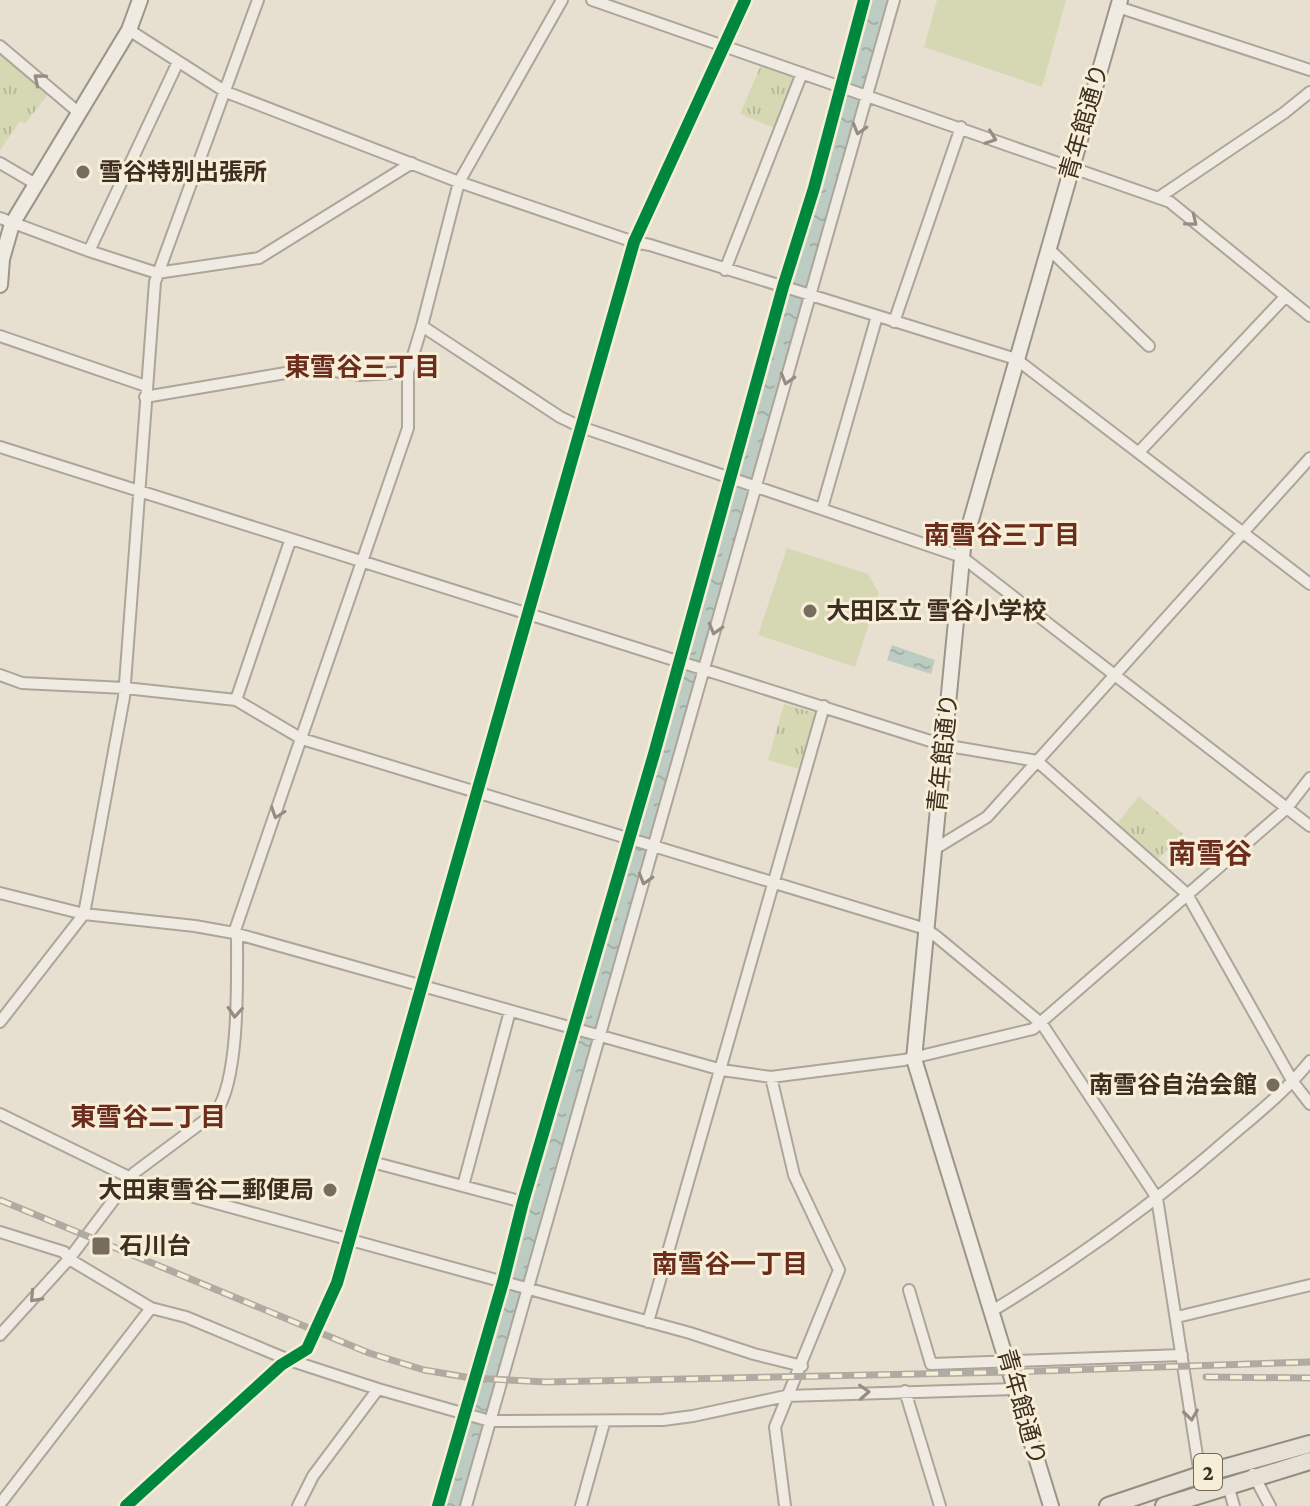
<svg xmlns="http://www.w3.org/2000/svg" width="1310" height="1506" viewBox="0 0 1310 1506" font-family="'Crimson Pro','Noto Sans JP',serif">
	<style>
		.park { fill: url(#park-tufts) }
		.pitch { fill: #d6d7b3 }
		.water { fill: url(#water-ripples) }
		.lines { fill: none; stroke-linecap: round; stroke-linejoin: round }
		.street-casing { stroke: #ada599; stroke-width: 14 }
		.secondary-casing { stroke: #9c958a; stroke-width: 18 }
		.primary-casing { stroke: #928b80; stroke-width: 20 }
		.street { stroke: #efebe3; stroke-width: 10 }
		.secondary { stroke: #efebe3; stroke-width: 14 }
		.primary { stroke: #e6e1d4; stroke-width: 16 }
		.rail-casing { stroke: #afaaa2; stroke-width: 7 }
		.rail { stroke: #f7eed8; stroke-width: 4; stroke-dasharray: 12; stroke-linecap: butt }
		.cycleway-casing { stroke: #f7eed8; stroke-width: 17 }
		.cycleway { stroke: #00873e; stroke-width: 12 }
		.oneway { stroke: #968c82 }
		.poi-dot { fill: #786c5e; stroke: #f7eed8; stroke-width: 3 }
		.labels { text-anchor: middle; stroke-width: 6; stroke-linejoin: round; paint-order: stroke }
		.shield { fill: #f7eed8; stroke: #756857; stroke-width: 2 }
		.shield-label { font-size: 22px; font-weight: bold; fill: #3d2e20 }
		.street-label { font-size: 24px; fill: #3d2e20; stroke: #f7eed8 }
		.poi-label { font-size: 24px; font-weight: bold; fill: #3d2e20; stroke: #f7eed8; text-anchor: start }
		.neighbourhood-label { font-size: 26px; font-weight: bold; fill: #6b2e1e; stroke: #f7eed8 }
		.quarter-label { font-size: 28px; font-weight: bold; fill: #6b2e1e; stroke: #f7eed8 }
	</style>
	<defs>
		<pattern id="park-tufts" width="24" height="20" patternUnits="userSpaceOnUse" patternTransform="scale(2)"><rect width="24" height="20" fill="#d6d7b3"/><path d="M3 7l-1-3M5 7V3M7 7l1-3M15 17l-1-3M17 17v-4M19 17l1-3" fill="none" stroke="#b9b99a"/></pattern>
		<pattern id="water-ripples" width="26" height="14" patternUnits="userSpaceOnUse" patternTransform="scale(2)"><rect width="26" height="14" fill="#bcccc2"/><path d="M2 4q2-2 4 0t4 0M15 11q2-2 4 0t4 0" fill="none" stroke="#a2b0a6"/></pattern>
	</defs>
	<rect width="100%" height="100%" fill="#e7e0d1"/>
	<!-- park -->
	<path class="park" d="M0,52L49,93L25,124L20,121L0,150Z
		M761,65L795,78L777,129L740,114Z
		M784,704L815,713L799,769L768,760Z
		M1139,796L1183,834L1156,861L1116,825Z"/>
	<!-- pitch -->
	<path class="pitch" d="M937,0H1066L1042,87L924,47Z
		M787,548L868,574L879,593L855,667L758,635Z"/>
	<!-- water -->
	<path class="water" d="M871,0H887L521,1295L490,1421L464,1506H446Z
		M892,645L935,660L931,674L887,660Z"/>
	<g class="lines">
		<!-- street casing -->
		<g class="street-casing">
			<path id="street" d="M592,0L1170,202L1310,316
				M1118,7L1310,70
				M129,30L226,92L459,182L634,242L650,245L1016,359L1310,584
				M0,46L78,112
				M0,163L34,183
				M1158,198L1284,113L1310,92
				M0,218L89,251L157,273L259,258L412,163
				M1048,248L1149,346
				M89,251L178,62
				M725,270L802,73
				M894,322L961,127
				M422,326L560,417L581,427L962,557L1310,826
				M0,336L146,386
				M145,397L315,368L360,375L408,372
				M0,447L943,745L1037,761L1187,894L1293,1082L1310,1104
				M1139,452L1285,297
				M822,508L877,316
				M0,675L22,683L125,688L236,700L302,739L926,929L937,937L1042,1024L1157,1198L1200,1475
				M236,700L290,541
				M933,850L987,817L1310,458
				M0,893L84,914L195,926L234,933L722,1070L771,1077L904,1060L1033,1029L1287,808L1310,778
				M234,933L408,428V372L422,326L459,182L562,0
				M0,1022L84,914L124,697L155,282L258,0
				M771,1077L794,1175L839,1270L775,1427L785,1506
				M0,1114L139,1182L690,1333L754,1354L802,1366
				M372,1162L523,1202
				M463,1186L510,1011
				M0,1232L64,1252L69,1259L151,1308L186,1317L289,1360L378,1389L490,1421L663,1420L693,1416L786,1396L1015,1389
				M909,1290L931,1364L1182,1355
				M992,1311C1076,1260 1156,1202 1230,1137C1258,1113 1287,1090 1310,1061
				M1177,1317L1310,1285
				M648,1322L824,706
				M0,1335L69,1259L134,1173L216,1112C240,1078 237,978 237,934
				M905,1391L940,1506
				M1253,1474L1270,1506
				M1228,1485L1234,1506
				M0,1504L151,1308
				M126,1506L281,1365L307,1349L337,1283L634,242L745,0
				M298,1506L313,1476L378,1389
				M438,1506L503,1282L523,1202L654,754L783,287L814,188L864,0
				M466,1506L894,0
				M581,1506L604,1423"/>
		</g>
		<!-- secondary casing -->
		<g class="secondary-casing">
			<path id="secondary" d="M0,285L2,259L12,224L129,30L140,0
				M1051,1506L914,1059L963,548L1120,0"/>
		</g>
		<!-- primary casing -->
		<g class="primary-casing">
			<path id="primary" d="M1108,1506L1206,1473L1310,1444
				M1164,1506L1310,1461"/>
		</g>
		<!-- street -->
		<use href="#street" class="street"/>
		<!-- secondary -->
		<use href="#secondary" class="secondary"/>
		<!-- primary -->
		<use href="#primary" class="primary"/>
		<!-- rail casing -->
		<g class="rail-casing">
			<path id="rail" d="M0,1200L369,1353L424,1370L471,1378L546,1382L1011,1372L1310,1362
				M1206,1377L1310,1378"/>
		</g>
		<!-- rail -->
		<use href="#rail" class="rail"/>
		<!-- cycleway casing -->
		<g class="cycleway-casing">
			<path id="cycleway" d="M126,1506L281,1365L307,1349L337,1283L634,242L745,0
				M438,1506L503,1282L523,1202L654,754L783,287L814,188L864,0"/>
		</g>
		<!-- cycleway -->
		<use href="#cycleway" class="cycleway"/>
	</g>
	<!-- one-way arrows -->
	<defs><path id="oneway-chevron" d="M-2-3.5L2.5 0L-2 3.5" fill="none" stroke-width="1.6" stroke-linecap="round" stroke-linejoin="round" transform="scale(2)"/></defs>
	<g class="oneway">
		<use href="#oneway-chevron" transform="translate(39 79) rotate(-140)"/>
		<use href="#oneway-chevron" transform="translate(859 129) rotate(106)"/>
		<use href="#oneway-chevron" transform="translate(991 138) rotate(20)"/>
		<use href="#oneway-chevron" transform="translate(1192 221) rotate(39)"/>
		<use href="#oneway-chevron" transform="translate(787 379) rotate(106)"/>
		<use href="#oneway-chevron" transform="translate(715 629) rotate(106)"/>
		<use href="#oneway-chevron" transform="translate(277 813) rotate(109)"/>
		<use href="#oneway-chevron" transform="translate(645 879) rotate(106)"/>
		<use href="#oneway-chevron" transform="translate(235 1012) rotate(94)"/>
		<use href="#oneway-chevron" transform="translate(35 1297) rotate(133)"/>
		<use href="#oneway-chevron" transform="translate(864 1392) rotate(-3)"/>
		<use href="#oneway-chevron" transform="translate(1191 1415) rotate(82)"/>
	</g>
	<!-- markers -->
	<g class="poi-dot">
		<circle cx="83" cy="172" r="8"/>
		<circle cx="810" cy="611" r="8"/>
		<circle cx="1273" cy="1085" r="8"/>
		<circle cx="330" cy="1190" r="8"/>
		<rect x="91" y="1236" width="20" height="20" rx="4"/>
	</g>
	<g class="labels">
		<!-- shield labels -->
		<rect class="shield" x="1194" y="1454" width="28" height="36" rx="6"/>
		<g class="shield-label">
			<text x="1208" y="1480">2</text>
		</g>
		<!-- street labels -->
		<g class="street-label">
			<text transform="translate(1084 122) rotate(-74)" y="8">青年館通り</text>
			<text transform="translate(943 753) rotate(-84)" y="8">青年館通り</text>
			<text transform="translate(1022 1407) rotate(74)" y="8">青年館通り</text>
		</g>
		<!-- poi labels -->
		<g class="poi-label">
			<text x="99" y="180">雪谷特別出張所</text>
			<text x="826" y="619">大田区立 雪谷小学校</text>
			<text x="1257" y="1093" text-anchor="end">南雪谷自治会館</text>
			<text x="314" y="1198" text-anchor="end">大田東雪谷二郵便局</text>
			<text x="119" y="1254">石川台</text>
		</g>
		<!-- neighbourhood labels -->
		<g class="neighbourhood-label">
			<text x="362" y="376">東雪谷三丁目</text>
			<text x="1002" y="544">南雪谷三丁目</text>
			<text x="148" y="1126">東雪谷二丁目</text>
			<text x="730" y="1273">南雪谷一丁目</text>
		</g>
		<!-- quarter labels -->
		<g class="quarter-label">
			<text x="1210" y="863">南雪谷</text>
		</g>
	</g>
</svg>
